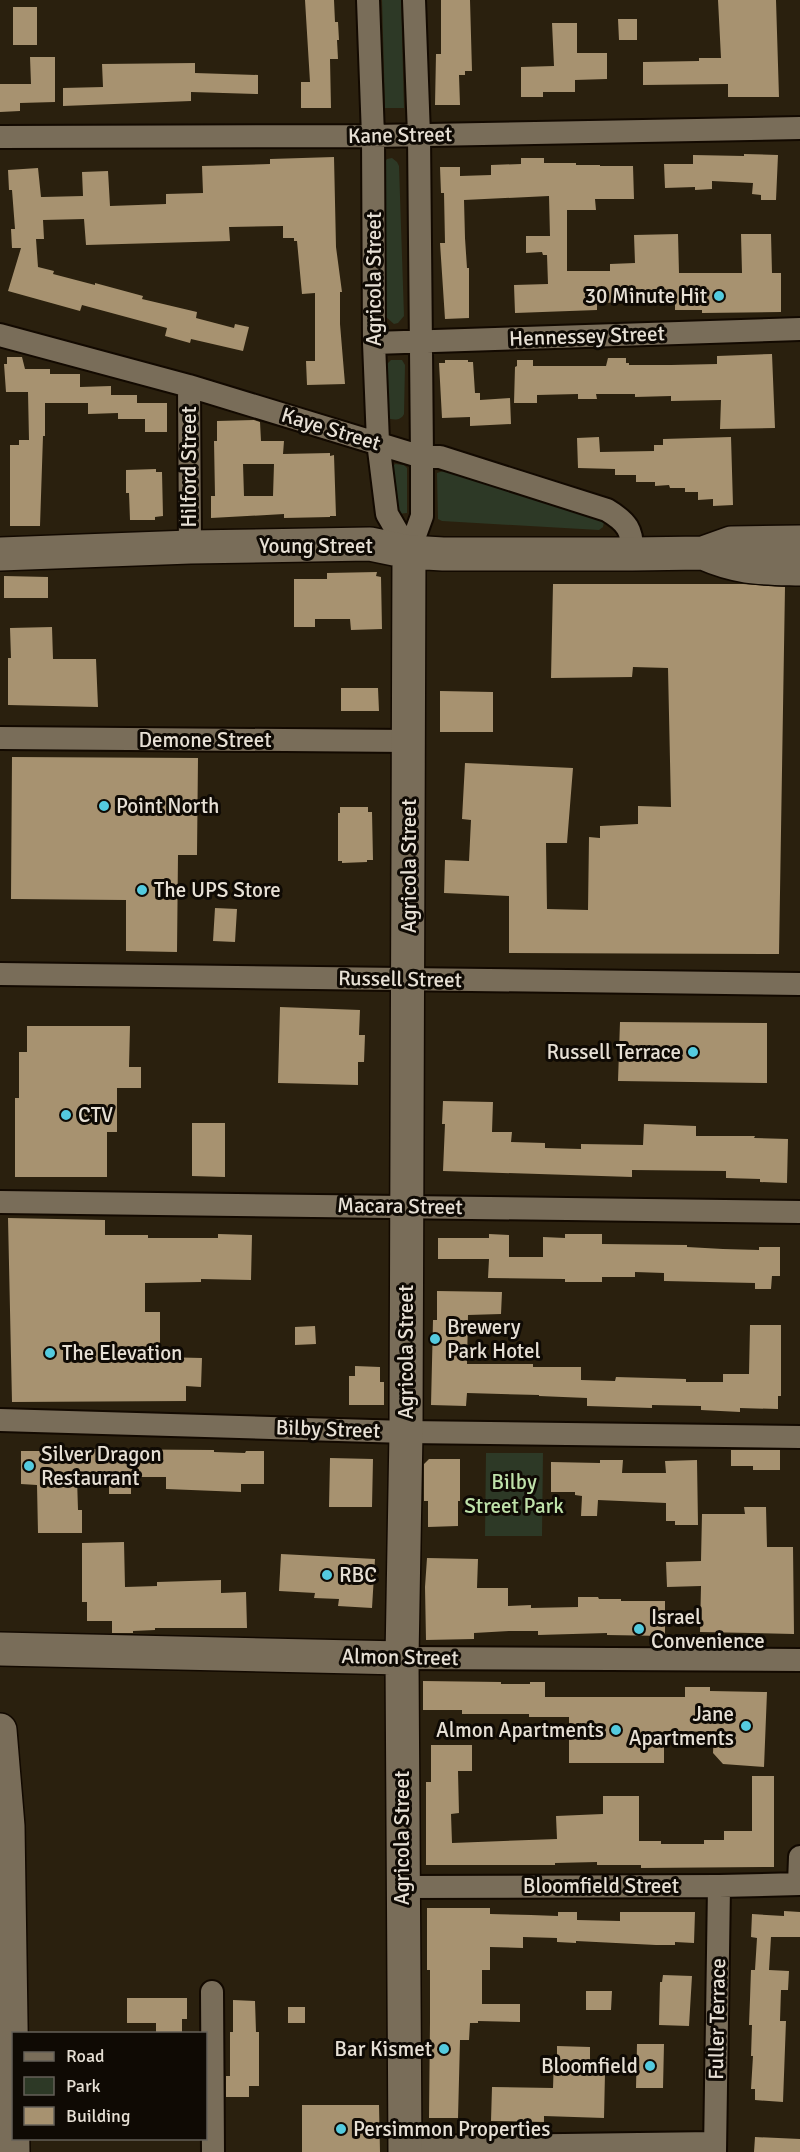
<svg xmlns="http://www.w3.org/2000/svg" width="800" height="2152" viewBox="0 0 800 2152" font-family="Signika,sans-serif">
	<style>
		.green { fill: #2d3926 }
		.building { fill: #a79270; fill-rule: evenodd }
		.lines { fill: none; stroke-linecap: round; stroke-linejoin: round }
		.street-casing { stroke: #120900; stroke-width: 26 }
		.secondary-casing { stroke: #120900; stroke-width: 36 }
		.street { stroke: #796d59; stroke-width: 22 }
		.secondary { stroke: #796d59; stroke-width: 33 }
		.poi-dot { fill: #54cade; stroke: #0f0a04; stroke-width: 2 }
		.labels { text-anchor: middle; stroke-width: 6; stroke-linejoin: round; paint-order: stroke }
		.street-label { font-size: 21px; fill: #e7e0d5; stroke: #0f0a04 }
		.poi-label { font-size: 21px; fill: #e7e0d5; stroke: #0f0a04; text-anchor: start }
		.park-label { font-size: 21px; fill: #bfe2aa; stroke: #0f0a04 }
	</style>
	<rect width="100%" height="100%" fill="#2a200e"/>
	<!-- green -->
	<path class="green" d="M382,0H401L404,108H385Z
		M392,158L397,162L399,166L404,316L398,323L394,324L386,317L381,166L387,159Z
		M391,360H402L405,365L404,414C401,420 396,420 390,419L386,413V365Z
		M395,464L404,465L407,468V513L398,514L391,469Z
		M446,470L597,516L604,522L603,527L599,530L442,521L438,519L437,473Z
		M486,1453H543L542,1536H485Z"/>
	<!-- building -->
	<path class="building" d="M305,0H334L335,22H338L339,40H337L338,59H330L331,108H301V82H310Z
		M441,0H470L472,71H465V75H459L460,105H435L436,54H441Z
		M718,0H776L779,97H728V84L643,85V62L699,61V58H721Z
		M13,7H37V45H13Z
		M618,19H637V40H619Z
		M552,23H577V53H607V79L575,80V92H543V97H521V67L554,66Z
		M30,57H55V102L20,103V111L0,112V84H31Z
		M195,63V73L258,75V94L191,92V101L63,106V88L103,87L102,64Z
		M744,154L778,155L776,200H761V195L752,194L753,183L712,181V189L695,190V187L665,188L664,164H693V155L744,156Z
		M334,157L336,247L342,292H340V324L345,384L307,385L306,361H315V293L302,294L297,241H294V238H283V226L229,227L230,241L86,245L84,219L43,220L44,239H36L38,267L54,271L53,274L95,285V283L143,296L142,299L197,312L196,318L234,328L235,324L249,327L243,351L191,339L190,343L165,336L167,328L82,305L80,311L8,291L21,248H12L11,229H15L12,190H9L8,170L38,168L41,197H43L83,196L82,172L108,171L110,206L166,204V194L203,193L202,166L270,164V159Z
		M521,158H544V163H576V165H600V166H633L634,199H595L596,210H567V271H610V264L635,263L634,235L678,234L679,273H742L741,234H771L772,273H781V312L702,313V310H675V304H670V301L597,303V310L515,313L514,285L548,284L547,255H543L542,252L526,253V236H550L549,196L464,200L465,238L467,268H469V318L445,319L440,243H445L444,193H441L440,167H460V176L491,175V165L521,164Z
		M772,354L775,428L720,429L721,400L671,401V396L635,397V394H596L597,399H578V394L537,395V403H514L515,367L517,366V360H533V366H606L608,358H626V363H629V365H671L717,364V356Z
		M7,357H22L25,369H50V374H80V387L111,386V395H137V403H167V432H145V419H118V413L88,414V403H45V436H43L40,526H10V445H19V440H29L28,392H6L4,364H7Z
		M445,360H468V362H473L475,393H480V400L510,398L511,424L470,426V417L442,418L439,363H445Z
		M254,420L260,422L261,441H284L283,454L330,453V456L334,455L336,516H330V517L284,518V514L211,518V496H215L214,441H217V421ZM243,464H274L273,496H244Z
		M599,437L600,452L654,451V445H663V439L731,437L733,505L713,506V499L698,500V492H685V488H670L669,485L655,486V482H636V475H615V469L578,468L577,438Z
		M156,469V472H162L163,516L155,517V520H130L129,493H126V470Z
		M377,572L376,576L381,577L382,629L351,630L350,619H315V627H294V579H327V573Z
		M4,576L48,577V598H4Z
		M553,584H743L785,587L779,954L509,953V896L444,893L445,860L469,861L471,820L462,819L465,763L573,768L567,843H546L547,909L588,910L589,837L600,838V826L638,824V806L671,807L668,668L633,667L632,677L551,678Z
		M52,627L53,659H96L98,707L8,705V658H11L10,628Z
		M341,688H378L379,711H341Z
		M440,691L493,692V732H440Z
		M12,757L198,758L197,855H178L177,952L126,951V900L11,899Z
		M340,807H368V812H372L373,860H367V862L342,863V861H338V813H340Z
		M215,908L237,909L235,942L213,941Z
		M280,1007L360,1010L359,1035H365L364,1062H358V1085L278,1083Z
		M620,1022L767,1023V1083L618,1081Z
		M27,1026H130L129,1067H141V1088H117V1132H107V1177H15V1098H19V1052H27Z
		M443,1101L493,1102L492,1132H512L511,1142L545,1143V1148L581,1149V1144L643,1145L644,1124L696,1126V1136H755L754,1138L788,1139L787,1183L760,1182V1179L726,1178V1171L632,1170V1177L443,1171L445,1124H442Z
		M192,1123H225V1177L192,1176Z
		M8,1218L105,1220V1235H148V1238H218V1234L252,1235L251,1280L201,1279V1282L145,1283V1312H160V1357L202,1358L201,1387L186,1386V1401L12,1402Z
		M489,1234L509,1235V1257H543V1237L565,1238V1234H602V1244L687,1245V1247L723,1249L759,1250V1247H780V1276H772L771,1289H755V1283L664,1281V1273L635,1272V1277H602V1282H565V1279L488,1278L489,1259H438V1238H489Z
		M437,1291L502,1292L501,1314L468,1315L467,1364H533V1367H581V1380L615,1381L616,1377L686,1379V1382H723V1374H749L750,1325H781V1396H778V1409L740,1408V1412L701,1410V1406L652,1405V1408L587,1406V1398L539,1396V1395L467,1393L466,1406L431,1405L433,1320H437Z
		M315,1326L316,1344L295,1345V1327Z
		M355,1366L380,1367V1382H384V1405H349V1376H355Z
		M69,1449L214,1450V1452L245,1453L246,1451H264V1484H241V1492L166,1489V1477H131V1494H109V1478H77L78,1510H82V1533H38L37,1485L21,1484V1451H69Z
		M731,1450H780V1470H753V1466H731Z
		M330,1458L373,1459L372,1507H329Z
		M429,1459H460V1501H458V1526L428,1527V1501H424V1464Z
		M600,1460H623L622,1473H666L665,1461L697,1460L698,1525H675V1521H666V1503L598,1500L597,1516H581L582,1496L575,1495V1492H551V1462L600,1463Z
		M744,1507H766L767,1547H793L794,1634L700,1632L701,1586L667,1587L666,1562L701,1561L702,1514H745Z
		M124,1542L125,1587L157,1586V1582L221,1580V1593L246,1592L247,1628H155V1630L133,1631V1633H112V1621H87V1602H82V1543Z
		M281,1554L375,1559L372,1608L338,1606L339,1599L314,1598L315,1593L279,1591Z
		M427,1558L478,1559L477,1588H508V1606L531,1605V1608L578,1607V1597H598L599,1599H621V1601H665V1636L607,1635V1633L538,1635V1631H509L474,1633V1639L426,1640L425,1587Z
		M423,1681L501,1682V1684H530V1682H545V1697H685V1687H710V1691L767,1692L764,1767L723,1764L713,1753L714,1732L664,1731V1763H569V1717H529V1714H462V1710H423Z
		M431,1745H472V1771H458L459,1813L451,1814L452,1843L557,1839L556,1816L603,1814V1796H639V1841H661V1844H704V1840H724V1831H752V1776H774V1867L641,1868V1865H597V1862L555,1863V1865H426V1782H431Z
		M427,1908H490V1914L531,1915L558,1916V1912H577V1920L620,1921V1912H695L694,1943L675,1942V1945H656L576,1941V1943L557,1942V1938L523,1937V1948L490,1947V1970H482V2004H520V2022L478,2021V2023H470L469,2040H460L458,2118H429L430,2022V1970H427Z
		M784,1911L800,1912V1937H771L769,1970L789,1971L788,1990H781L780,2021H786L783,2102L755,2100V2089H751L753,2056H751L752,2025H749L750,1999L751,1970H755L757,1938L751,1937L752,1914L784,1916Z
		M663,1975L692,1976L689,2026L659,2025L660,1982H662Z
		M586,1991H612L611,2010H586Z
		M127,1998H187V2019H182V2034H156V2023H127Z
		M233,2000L255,2001L256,2032H259V2086H249V2097H226V2076H230V2032H233Z
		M288,2007H305V2023H288Z
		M637,2044H664L663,2088H636Z
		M557,2046L590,2047V2073H605L604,2118L544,2116V2122L491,2121L492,2087L553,2088L554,2057H557Z
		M302,2105H379L380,2152H302Z
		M755,2137L800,2139V2152H754Z"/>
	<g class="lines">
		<!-- street casing -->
		<g class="street-casing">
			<path id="street" d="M368,0L373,136L374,343L378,442L387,514L409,552
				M0,137L373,136L800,128
				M0,335L189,386L422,457H440L607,510C627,522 633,530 632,554
				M374,343L800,329
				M189,386L190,547
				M409,552L422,516V457L419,135L414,0
				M0,738L409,741
				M0,974L800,984
				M0,1202L800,1212
				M0,1420L406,1432L800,1437
				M402,1658L800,1660
				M799,1884L800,1857
				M403,1887L719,1886L800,1884
				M212,1992L213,2152
				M405,2147L714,2143
				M715,2152L719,1886"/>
		</g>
		<!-- secondary casing -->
		<g class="secondary-casing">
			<path id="secondary" d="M703,553C739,569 762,568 800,569
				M0,554L190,547L370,544L409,552L443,554H632L703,553L731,543L800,542
				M0,1649L402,1658
				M0,1730L8,1826L13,2152
				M405,2152L402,1658L406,1432L409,552"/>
		</g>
		<!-- street -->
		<use href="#street" class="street"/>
		<!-- secondary -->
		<use href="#secondary" class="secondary"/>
	</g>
	<!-- markers -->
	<g class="poi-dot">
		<circle cx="719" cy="296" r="6"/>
		<circle cx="104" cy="806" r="6"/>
		<circle cx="142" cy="890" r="6"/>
		<circle cx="693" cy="1052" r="6"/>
		<circle cx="66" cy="1115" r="6"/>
		<circle cx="435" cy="1339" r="6"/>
		<circle cx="50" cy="1353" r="6"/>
		<circle cx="29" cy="1466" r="6"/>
		<circle cx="327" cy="1575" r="6"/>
		<circle cx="639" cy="1629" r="6"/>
		<circle cx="746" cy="1726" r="6"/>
		<circle cx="616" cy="1730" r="6"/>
		<circle cx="444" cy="2049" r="6"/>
		<circle cx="650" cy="2066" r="6"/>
		<circle cx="341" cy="2129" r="6"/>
	</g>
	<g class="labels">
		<!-- street labels -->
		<g class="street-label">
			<text transform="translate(400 135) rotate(-1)" y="7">Kane Street</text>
			<text transform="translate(374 279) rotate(-90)" y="7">Agricola Street</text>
			<text transform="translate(587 336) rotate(-2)" y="7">Hennessey Street</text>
			<text transform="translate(331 429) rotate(17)" y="7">Kaye Street</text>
			<text transform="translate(189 467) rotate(-90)" y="7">Hilford Street</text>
			<text x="316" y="553">Young Street</text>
			<text x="205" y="747">Demone Street</text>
			<text transform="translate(409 866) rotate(-90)" y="7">Agricola Street</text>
			<text transform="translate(400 979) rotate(1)" y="7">Russell Street</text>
			<text transform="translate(400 1206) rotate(1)" y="7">Macara Street</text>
			<text transform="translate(406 1352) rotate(-90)" y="7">Agricola Street</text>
			<text transform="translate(328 1429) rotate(2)" y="7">Bilby Street</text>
			<text transform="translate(400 1657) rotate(1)" y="7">Almon Street</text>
			<text transform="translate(402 1838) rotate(-90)" y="7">Agricola Street</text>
			<text x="601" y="1893">Bloomfield Street</text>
			<text transform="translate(717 2019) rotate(-89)" y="7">Fuller Terrace</text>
		</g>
		<!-- poi labels -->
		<g class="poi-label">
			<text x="707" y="303" text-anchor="end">30 Minute Hit</text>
			<text x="116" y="813">Point North</text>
			<text x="154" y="897">The UPS Store</text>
			<text x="681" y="1059" text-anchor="end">Russell Terrace</text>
			<text x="78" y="1122">CTV</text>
			<text x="447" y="1334">Brewery<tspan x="447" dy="24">Park Hotel</tspan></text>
			<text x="62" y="1360">The Elevation</text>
			<text x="41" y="1461">Silver Dragon<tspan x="41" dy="24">Restaurant</tspan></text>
			<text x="339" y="1582">RBC</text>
			<text x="651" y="1624">Israel<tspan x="651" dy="24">Convenience</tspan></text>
			<text x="734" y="1721" text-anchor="end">Jane<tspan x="734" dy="24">Apartments</tspan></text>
			<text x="604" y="1737" text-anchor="end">Almon Apartments</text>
			<text x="432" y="2056" text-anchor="end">Bar Kismet</text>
			<text x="638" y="2073" text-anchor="end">Bloomfield</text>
			<text x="353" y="2136">Persimmon Properties</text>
		</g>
		<!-- park labels -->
		<g class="park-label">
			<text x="514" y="1489">Bilby<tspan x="514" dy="24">Street Park</tspan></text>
		</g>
	</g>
	<!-- legend -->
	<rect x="12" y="2032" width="195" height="108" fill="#0f0a04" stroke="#656058" stroke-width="1.5"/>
	<rect x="24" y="2052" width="30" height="9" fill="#796d59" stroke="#656058" stroke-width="1.5"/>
	<text x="66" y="2062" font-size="18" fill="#e7e0d5">Road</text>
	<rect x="24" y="2077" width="30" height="18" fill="#2d3926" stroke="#656058" stroke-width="1.5"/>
	<text x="66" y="2092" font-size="18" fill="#e7e0d5">Park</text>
	<rect x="24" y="2107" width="30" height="18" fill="#a79270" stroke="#656058" stroke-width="1.5"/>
	<text x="66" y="2122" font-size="18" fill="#e7e0d5">Building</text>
</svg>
